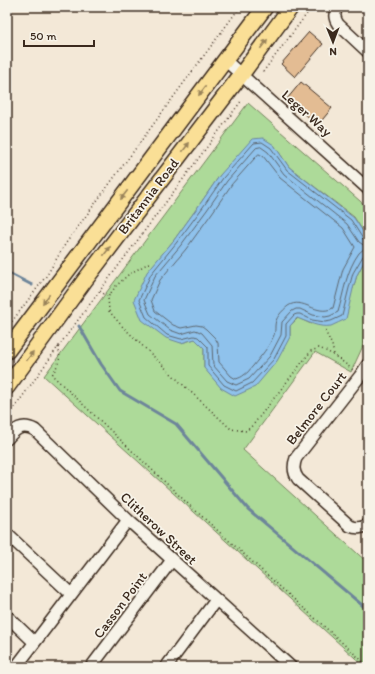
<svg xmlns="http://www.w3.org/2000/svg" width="375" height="674" viewBox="0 0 375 674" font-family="Itim,sans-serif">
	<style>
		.green { fill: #adda99; stroke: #74825c }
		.water { fill: #8fc2ec; stroke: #6d859a }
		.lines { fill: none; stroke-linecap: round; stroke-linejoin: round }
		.shore { stroke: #5d6770; stroke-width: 1 }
		.stream { stroke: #6d859a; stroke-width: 3 }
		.building { fill: #e3bc93; stroke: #3b2a1e }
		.minor-casing { stroke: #3b2a1e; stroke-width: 14 }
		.major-casing { stroke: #3b2a1e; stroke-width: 18 }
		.path { stroke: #3b2a1e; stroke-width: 1.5; stroke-dasharray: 1 3; stroke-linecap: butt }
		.minor { stroke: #f7f3e8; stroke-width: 11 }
		.major { stroke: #fadf96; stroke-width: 15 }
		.oneway { fill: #9a845a }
		.labels { text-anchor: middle; stroke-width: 3.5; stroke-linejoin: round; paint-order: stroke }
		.street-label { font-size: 14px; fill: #3b2a1e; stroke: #f7f3e8 }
	</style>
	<rect width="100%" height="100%" fill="#f3e8d7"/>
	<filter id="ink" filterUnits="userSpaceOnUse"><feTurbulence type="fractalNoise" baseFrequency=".025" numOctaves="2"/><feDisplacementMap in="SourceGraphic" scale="8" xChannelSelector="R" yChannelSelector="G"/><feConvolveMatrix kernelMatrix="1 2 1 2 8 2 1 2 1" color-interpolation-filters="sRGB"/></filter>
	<g filter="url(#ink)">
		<!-- green -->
		<path class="green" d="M248,103L368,208V239L354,217L289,167L274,145L220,175L200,204L174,240L148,272L181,343L195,339L204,348V368L290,337V326L298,318L311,324L353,289L357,275L367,256L368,251V335L351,372L315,352L243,450L368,563V667H365L44,376Z"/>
		<!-- water -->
		<path class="water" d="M263,138L274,145L289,167L354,218L368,239L367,256L357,275L353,289L346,319C341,321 336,324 331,326C319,328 308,322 297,318L290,326V337L277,361L255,387L235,396L221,388L204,368V348L195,339L181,343L166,338L142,320L134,300L147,272L174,240L200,204L220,175L252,139Z"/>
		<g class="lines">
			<!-- shore -->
			<path class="shore" d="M261,147L268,152L284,174L347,224L359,242L365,246L366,247C364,249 361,251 359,253C346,271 344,292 338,312L330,316L325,317L313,315L300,309H296L292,311L282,322L281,335L270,356L249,379L236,385L227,381L213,365L212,345L202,333L198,331L195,330L181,334L170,330L150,314L144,300L155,276L181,245L207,210L227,181L256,148Z
				M259,154L263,156L280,178L343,228L355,247L343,269L333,308C316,317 303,296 288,306C282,311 275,318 275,326C275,329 275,332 274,335C269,347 261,356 253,366C250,369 248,373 244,375C242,377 239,378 236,379L231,376L219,362L218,343L215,338L206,329L202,326L196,325L181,328L173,325L155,311L151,300L160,280L186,249L212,213L232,184Z
				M368,240H365L363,239L351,220L287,170L271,148L262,142L254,143L223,178L203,207L177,242L151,274L139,300L146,317L167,335L181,339L194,336L198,337L208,347V366L224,385L236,391L252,383L274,359L286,336V324L294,315L297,314H300L312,320L325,322L331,321L342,316L349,288L353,273L363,256L365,254H368"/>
			<!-- stream -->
			<path class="stream" d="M7,272L32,285
				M79,326L101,364L120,391L176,424L248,509L368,610"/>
		</g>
		<!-- building -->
		<path class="building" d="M309,32L323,44L295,77L281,64Z
			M301,82L332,108L318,125L287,99Z"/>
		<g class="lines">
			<!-- minor casing -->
			<g class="minor-casing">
				<path id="minor" d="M337,7C334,14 334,18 338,24L368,52
					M225,60L368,189
					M368,364L360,376L296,458C293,466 293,472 298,479L350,526C357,529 361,528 368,525
					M7,439C15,429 22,423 35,430L128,520L291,667
					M7,534L71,594
					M7,616L34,642
					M16,667L128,520
					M91,667L172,560
					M166,667L216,600"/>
			</g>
			<!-- major casing -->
			<g class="major-casing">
				<path id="major" d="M7,351L265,7
					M7,387L85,280L241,75L291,7"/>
			</g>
			<!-- path -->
			<path class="path" d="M263,72L312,7
				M149,263L129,274L116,286L108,297L109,311L122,326L180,382L231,429L246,431L253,425L311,351L319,348C332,353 342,361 353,370
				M100,291L108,297
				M7,328L47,275L66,243L197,65L240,7
				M325,331L332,345L334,355
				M58,347C62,360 58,364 52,375L186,502L368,666
				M7,418L58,347L242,100"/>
			<!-- minor -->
			<use href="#minor" class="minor"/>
			<!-- major -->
			<use href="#major" class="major"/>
		</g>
		<!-- one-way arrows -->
		<defs><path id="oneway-solid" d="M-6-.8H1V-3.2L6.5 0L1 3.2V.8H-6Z"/></defs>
		<g class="oneway">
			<use href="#oneway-solid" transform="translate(264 44) rotate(-53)"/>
			<use href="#oneway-solid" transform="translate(202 91) rotate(127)"/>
			<use href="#oneway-solid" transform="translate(186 147) rotate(-53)"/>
			<use href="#oneway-solid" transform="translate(124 195) rotate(127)"/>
			<use href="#oneway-solid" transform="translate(107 251) rotate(-53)"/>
			<use href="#oneway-solid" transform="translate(46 299) rotate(127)"/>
			<use href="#oneway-solid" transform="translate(30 356) rotate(-54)"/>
		</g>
	</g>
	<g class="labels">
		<!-- street labels -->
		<g class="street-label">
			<text transform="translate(307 113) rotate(42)" y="5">Leger Way</text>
			<text transform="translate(148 196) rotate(-53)" y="5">Britannia Road</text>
			<text transform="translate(316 408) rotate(-52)" y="5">Belmore Court</text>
			<text transform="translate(159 528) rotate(43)" y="5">Clitherow Street</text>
			<text transform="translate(120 605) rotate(-53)" y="5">Casson Point</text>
		</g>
	</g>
	<!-- margin -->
	<rect width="375" height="674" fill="none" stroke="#f7f3e8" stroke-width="24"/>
	<rect x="12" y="12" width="351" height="650" fill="none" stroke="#3b2a1e" stroke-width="1.5" filter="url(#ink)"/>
	<!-- north arrow -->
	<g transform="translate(333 42) rotate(179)" stroke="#f7f3e8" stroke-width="3" paint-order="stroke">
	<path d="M0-3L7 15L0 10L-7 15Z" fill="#3b2a1e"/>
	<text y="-6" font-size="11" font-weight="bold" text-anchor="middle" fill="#3b2a1e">N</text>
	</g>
	<!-- scale -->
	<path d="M24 40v6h70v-6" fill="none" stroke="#3b2a1e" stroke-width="2"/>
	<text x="30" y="40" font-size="12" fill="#3b2a1e" stroke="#f7f3e8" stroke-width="3" paint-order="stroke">50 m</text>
</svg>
